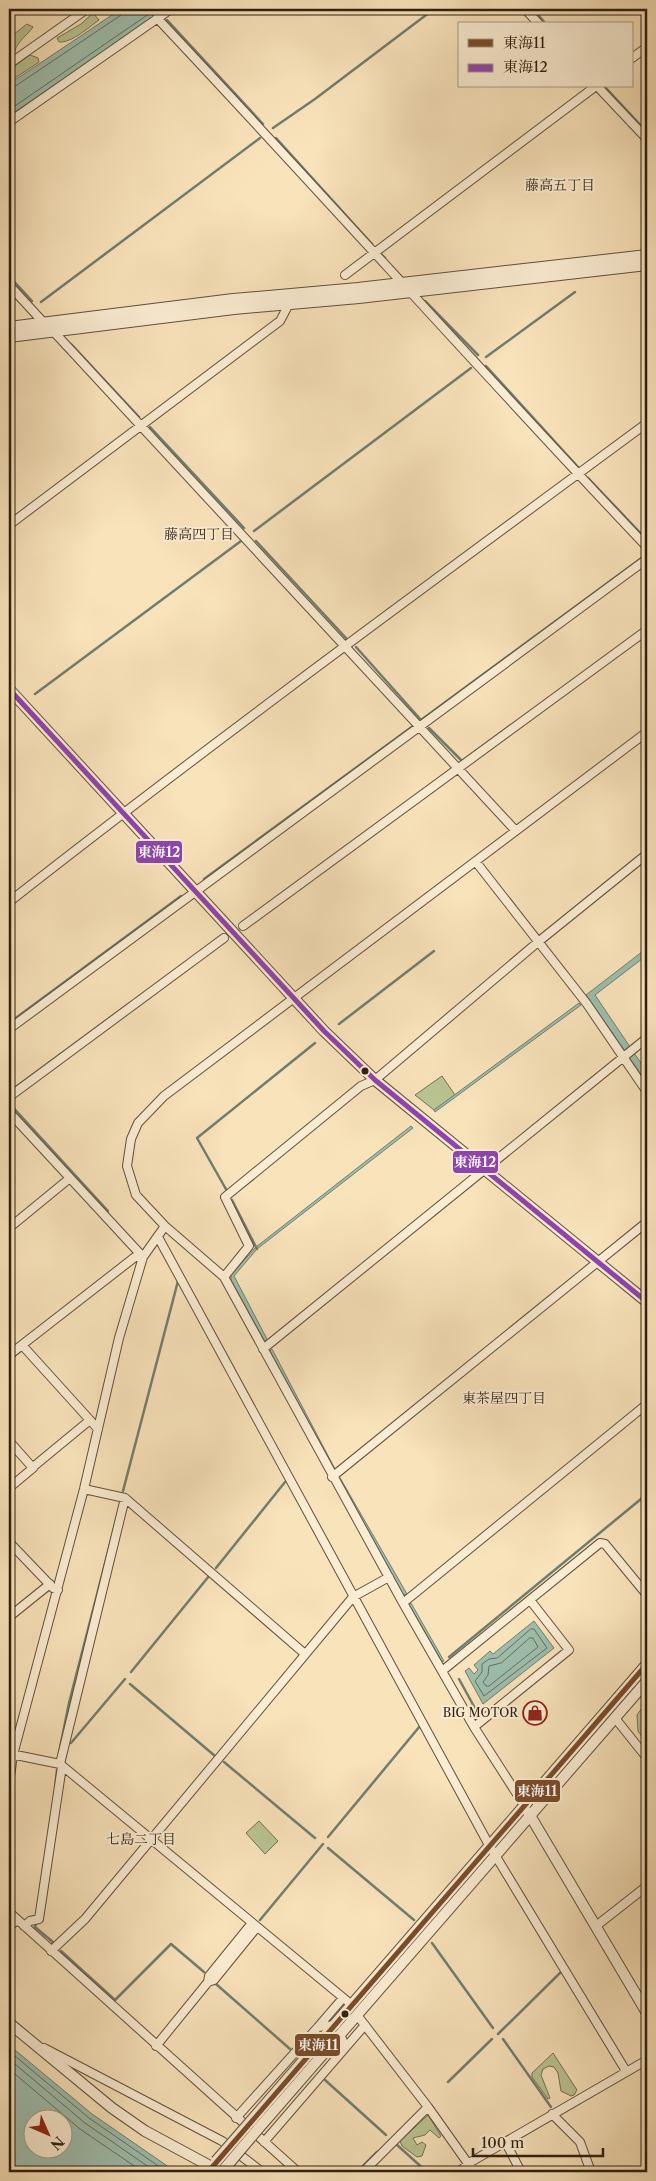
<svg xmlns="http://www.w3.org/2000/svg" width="656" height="2181" viewBox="0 0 656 2181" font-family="'Libre Caslon Text','Noto Serif JP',serif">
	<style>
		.green { fill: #bac493; stroke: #747252 }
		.water { fill: #9ebead; stroke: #717e6f; fill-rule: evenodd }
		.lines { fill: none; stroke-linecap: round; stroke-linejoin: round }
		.shore { stroke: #666e5f; stroke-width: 1 }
		.stream { stroke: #717e6f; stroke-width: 2.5 }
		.minor-casing { stroke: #61503c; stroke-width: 10 }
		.tertiary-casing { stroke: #61503c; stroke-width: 12 }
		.minor { stroke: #fbedd3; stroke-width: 8 }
		.tertiary { stroke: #fbedd3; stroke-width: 10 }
		.tertiary-bridge-casing { stroke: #61503c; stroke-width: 12; stroke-linecap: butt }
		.tertiary-bridge { stroke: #fbedd3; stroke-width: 10 }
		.bus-1-casing { stroke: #fbedd3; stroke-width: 9 }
		.bus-2-casing { stroke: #fbedd3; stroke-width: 9 }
		.bus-1 { stroke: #7a4b2a; stroke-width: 5 }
		.bus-2 { stroke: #8e44ad; stroke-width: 5 }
		.bus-dot { fill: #2e1f11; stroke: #fbedd3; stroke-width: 2 }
		.labels { text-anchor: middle; stroke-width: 4; stroke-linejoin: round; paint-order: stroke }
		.poi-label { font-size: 12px; fill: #2e1f11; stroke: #fbedd3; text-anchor: end }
		.neighbourhood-label { font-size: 14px; fill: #2e1f11; stroke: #fbedd3 }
		.line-badge { stroke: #fbedd3; stroke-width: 2 }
		.badge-label { font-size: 14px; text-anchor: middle; font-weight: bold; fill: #fff }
	</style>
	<rect width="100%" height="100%" fill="#f9e3bb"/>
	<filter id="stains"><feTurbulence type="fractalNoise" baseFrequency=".004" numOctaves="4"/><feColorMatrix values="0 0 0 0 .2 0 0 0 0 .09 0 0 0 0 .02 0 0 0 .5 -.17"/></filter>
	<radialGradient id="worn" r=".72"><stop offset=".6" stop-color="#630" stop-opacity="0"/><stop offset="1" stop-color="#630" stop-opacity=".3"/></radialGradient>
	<!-- green -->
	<path class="green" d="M93,13L99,20C89,27 72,43 59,42L57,38L81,24Z
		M27,24L33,27C26,37 14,43 14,57L9,61V38Z
		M30,55L38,58L39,62L9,82V70Z
		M442,1076L455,1095L434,1110L415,1095Z
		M647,1701V1744L638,1731L637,1715Z
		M259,1821L278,1841L265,1854L246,1833Z
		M553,2053L577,2090L574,2095L571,2096L561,2091L558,2073L554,2067L549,2066L543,2069L541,2075L550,2098L548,2099L532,2077V2073Z
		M428,2115L441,2136L439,2138L430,2130L425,2135L413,2138L417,2145L422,2142L426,2145L422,2156L417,2157L402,2146L400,2141Z"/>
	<!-- water -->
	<path class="water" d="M121,9H165L9,116V84Z
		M647,948V955L595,995L647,1072V1083L586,995Z
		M579,1003L581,1005L435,1112L434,1110Z
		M411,1126L413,1128L257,1249L234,1276L268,1341L264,1340L231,1280V1275L256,1247Z
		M272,1349L335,1469H332L270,1351Z
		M339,1476L407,1594L403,1595L337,1478Z
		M411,1603L444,1661L442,1662L409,1605Z
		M534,1621L554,1648L483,1704L465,1671L469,1668L474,1674L478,1670L474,1665L490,1651L493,1654Z
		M9,2045L92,2114L176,2172H9ZM32,2118H62V2148H32Z"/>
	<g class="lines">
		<!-- shore -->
		<path class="shore" d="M9,88L14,87L121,15L123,9
			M9,110L156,9
			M531,1629H534L547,1648L484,1696L475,1681L482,1672V1664L489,1659L497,1658Z
			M530,1638H533L538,1647L489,1686H486L483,1682L488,1675L489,1666L501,1663Z
			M9,2051L89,2118L167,2172
			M9,2059L85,2123L156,2172
			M9,2069L80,2129L143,2172"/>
		<!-- stream -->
		<path class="stream" d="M533,9L546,24
			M167,20L263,124
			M605,87L647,132
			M273,128L315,99L434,9
			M276,138L372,244
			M643,240L647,236
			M381,254L385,258
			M9,276L32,301
			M425,301L478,355
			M41,302L260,138
			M71,344L139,417
			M486,357L575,292
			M486,366L578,467
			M150,427L244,528
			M588,478L647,540
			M254,531L471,368
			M256,541L346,638
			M356,647L421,720L647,554
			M35,694L241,541
			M9,714L10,713
			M429,728L462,761L511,725
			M204,879L413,726
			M9,1023L181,896
			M339,1024L434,951
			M9,1092L130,1003
			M9,1103L108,1211
			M227,1191L197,1138L315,1043
			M232,1200L257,1249
			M9,1360L22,1350
			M123,1491L178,1281
			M216,1568L285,1482
			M449,1657L647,1494
			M131,1672L209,1576
			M459,1679L476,1710
			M130,1684L215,1756
			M71,1743L125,1679
			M59,1753L69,1703L118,1513
			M224,1762L315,1838
			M55,1788L57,1770
			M328,1837L420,1726
			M328,1848L414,1920
			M260,1920L323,1844
			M36,1923L35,1927L54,1943
			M432,1943L493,2028
			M61,1951L115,2000L171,1944L204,1972
			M216,1984L290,2049
			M498,2034L561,1972
			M503,2039L551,2107
			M325,2080L386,2135
			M448,2082L492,2039
			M396,2144L427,2172
			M589,2158L596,2172
			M357,2172L377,2152"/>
		<!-- minor casing -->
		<g class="minor-casing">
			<path id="minor" d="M525,9L539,24
				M157,18C322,193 482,373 647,547
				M632,58L647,47
				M9,64L87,9
				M597,86L647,139
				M9,122L171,9
				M345,275L596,86
				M9,285L44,323
				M54,332L515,830
				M9,525L280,321L289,304
				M476,862L587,1004L647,1092
				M9,902C218,738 433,581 647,423
				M243,926L647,630
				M9,1029L647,559
				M9,1097L224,938
				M9,1112L143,1257
				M9,1228L70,1178
				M158,1237L489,1845L626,2071
				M224,1277L249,1246L225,1197L361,1086L375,1080L538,942L647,854
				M22,1345L98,1429
				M263,1349L647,1038
				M9,1355L135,1257H143
				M9,1441L33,1468L9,1488
				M33,1467L90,1420
				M332,1477L647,1222
				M84,1489L125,1498L305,1654
				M9,1542L53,1588L58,1590
				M403,1603L647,1404
				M9,1617L50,1584
				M442,1671L600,1543L605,1544L647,1595
				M615,1718L647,1758
				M474,1727L569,1650L530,1600
				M11,1754L60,1764L352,2005
				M60,1764L125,1498
				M9,1784L13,1755L84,1489L119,1338L143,1257L165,1226
				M524,1805L474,1727L403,1603L224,1277L165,1226L136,1195L127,1166L131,1139L138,1123L164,1096L647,732
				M9,1912L298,2172
				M9,1926L18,1920
				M24,1926L30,1921L39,1919L62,1766
				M596,1926L647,1886
				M51,1951L85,1919L353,1597L389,1577
				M208,1982L209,1976L252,1923
				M357,2015L428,2107L474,2172
				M318,2027L343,1998
				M156,2046L208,1982L214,1980L257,1927
				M346,2047L365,2025
				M44,2048L222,2141L262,2172
				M552,2114L580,2142L591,2172
				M236,2118L318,2027L336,2025
				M505,2141L521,2172
				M264,2142L346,2047L340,2035
				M363,2172L428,2107
				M459,2172L469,2163L647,2060"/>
		</g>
		<!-- tertiary casing -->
		<g class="tertiary-casing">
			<path id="tertiary" d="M9,327L233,299L358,288L647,255
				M9,337L234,309L359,298L647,265
				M9,689L324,1031L375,1080L647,1302
				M528,1812L647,2013
				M9,2023L112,2108L145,2131L221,2172
				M250,2122L647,1664
				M258,2129L647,1681"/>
		</g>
		<!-- minor -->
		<use href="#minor" class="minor"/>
		<!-- tertiary -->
		<use href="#tertiary" class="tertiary"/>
		<!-- tertiary-bridge casing -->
		<g class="tertiary-bridge-casing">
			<path id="tertiary-bridge" d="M216,2161L250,2122
				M225,2168L258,2129"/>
		</g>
		<!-- tertiary-bridge -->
		<use href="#tertiary-bridge" class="tertiary-bridge"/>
		<!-- bus-1 casing -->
		<g class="bus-1-casing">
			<path id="bus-1" d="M208,2172L647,1664"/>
		</g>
		<!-- bus-2 casing -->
		<g class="bus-2-casing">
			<path id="bus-2" d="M9,689L324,1031L375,1080L647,1302"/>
		</g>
		<!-- bus-1 -->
		<use href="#bus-1" class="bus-1"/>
		<!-- bus-2 -->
		<use href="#bus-2" class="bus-2"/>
	</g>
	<!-- icons -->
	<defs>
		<g id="shop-ring" transform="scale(1.25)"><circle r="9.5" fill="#fbedd3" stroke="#8f2418" stroke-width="1.5"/><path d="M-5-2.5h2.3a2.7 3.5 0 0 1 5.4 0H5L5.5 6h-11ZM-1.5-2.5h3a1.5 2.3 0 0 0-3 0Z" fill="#8f2418"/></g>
	</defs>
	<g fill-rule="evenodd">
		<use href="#shop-ring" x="535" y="1713"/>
	</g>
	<!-- markers -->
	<g class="bus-dot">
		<circle cx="365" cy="1071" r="4.5"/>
		<circle cx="345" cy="2014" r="4.5"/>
	</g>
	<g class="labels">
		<!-- poi labels -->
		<g class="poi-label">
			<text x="518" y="1717">BIG MOTOR</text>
		</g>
		<!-- neighbourhood labels -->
		<g class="neighbourhood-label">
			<text x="560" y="190">藤高五丁目</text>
			<text x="199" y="539">藤高四丁目</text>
			<text x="504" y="1403">東茶屋四丁目</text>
			<text x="141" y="1844">七島二丁目</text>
		</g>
	</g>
	<g class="line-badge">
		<rect x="135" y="840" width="48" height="24" rx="5" fill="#8e44ad"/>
		<rect x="452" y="1150" width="47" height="24" rx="5" fill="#8e44ad"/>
		<rect x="514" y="1779" width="47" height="24" rx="5" fill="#7a4b2a"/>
		<rect x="294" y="2033" width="47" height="24" rx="5" fill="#7a4b2a"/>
	</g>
	<g class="badge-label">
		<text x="159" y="857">東海12</text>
		<text x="475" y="1167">東海12</text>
		<text x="537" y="1796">東海11</text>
		<text x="318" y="2050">東海11</text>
	</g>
	<!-- margin -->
	<rect width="656" height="2181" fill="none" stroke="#f9e3bb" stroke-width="30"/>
	<rect x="10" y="10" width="636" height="2161" fill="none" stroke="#2e1f11" stroke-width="2.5"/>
	<rect x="15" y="15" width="626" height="2151" fill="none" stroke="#2e1f11"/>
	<!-- legend -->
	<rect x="458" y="22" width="175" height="65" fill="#fbedd3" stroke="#a99b85"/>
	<rect x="468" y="39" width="25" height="8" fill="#7a4b2a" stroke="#a99b85"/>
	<text x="503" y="48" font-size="15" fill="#2e1f11">東海11</text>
	<rect x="468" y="64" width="25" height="8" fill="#8e44ad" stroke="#a99b85"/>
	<text x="503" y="72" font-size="15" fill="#2e1f11">東海12</text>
	<!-- north arrow -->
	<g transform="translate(48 2134) rotate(135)"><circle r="24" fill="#fbedd3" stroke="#a99b85"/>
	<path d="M0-4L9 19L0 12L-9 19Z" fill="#8f2418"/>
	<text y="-8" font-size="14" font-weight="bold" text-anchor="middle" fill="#2e1f11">N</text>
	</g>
	<!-- scale -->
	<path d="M473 2148v8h130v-8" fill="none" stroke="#2e1f11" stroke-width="2.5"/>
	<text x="481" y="2148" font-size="15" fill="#2e1f11" stroke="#fbedd3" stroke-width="4" paint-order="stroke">100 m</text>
	<rect width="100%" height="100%" filter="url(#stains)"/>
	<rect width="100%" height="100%" fill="url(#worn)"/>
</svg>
